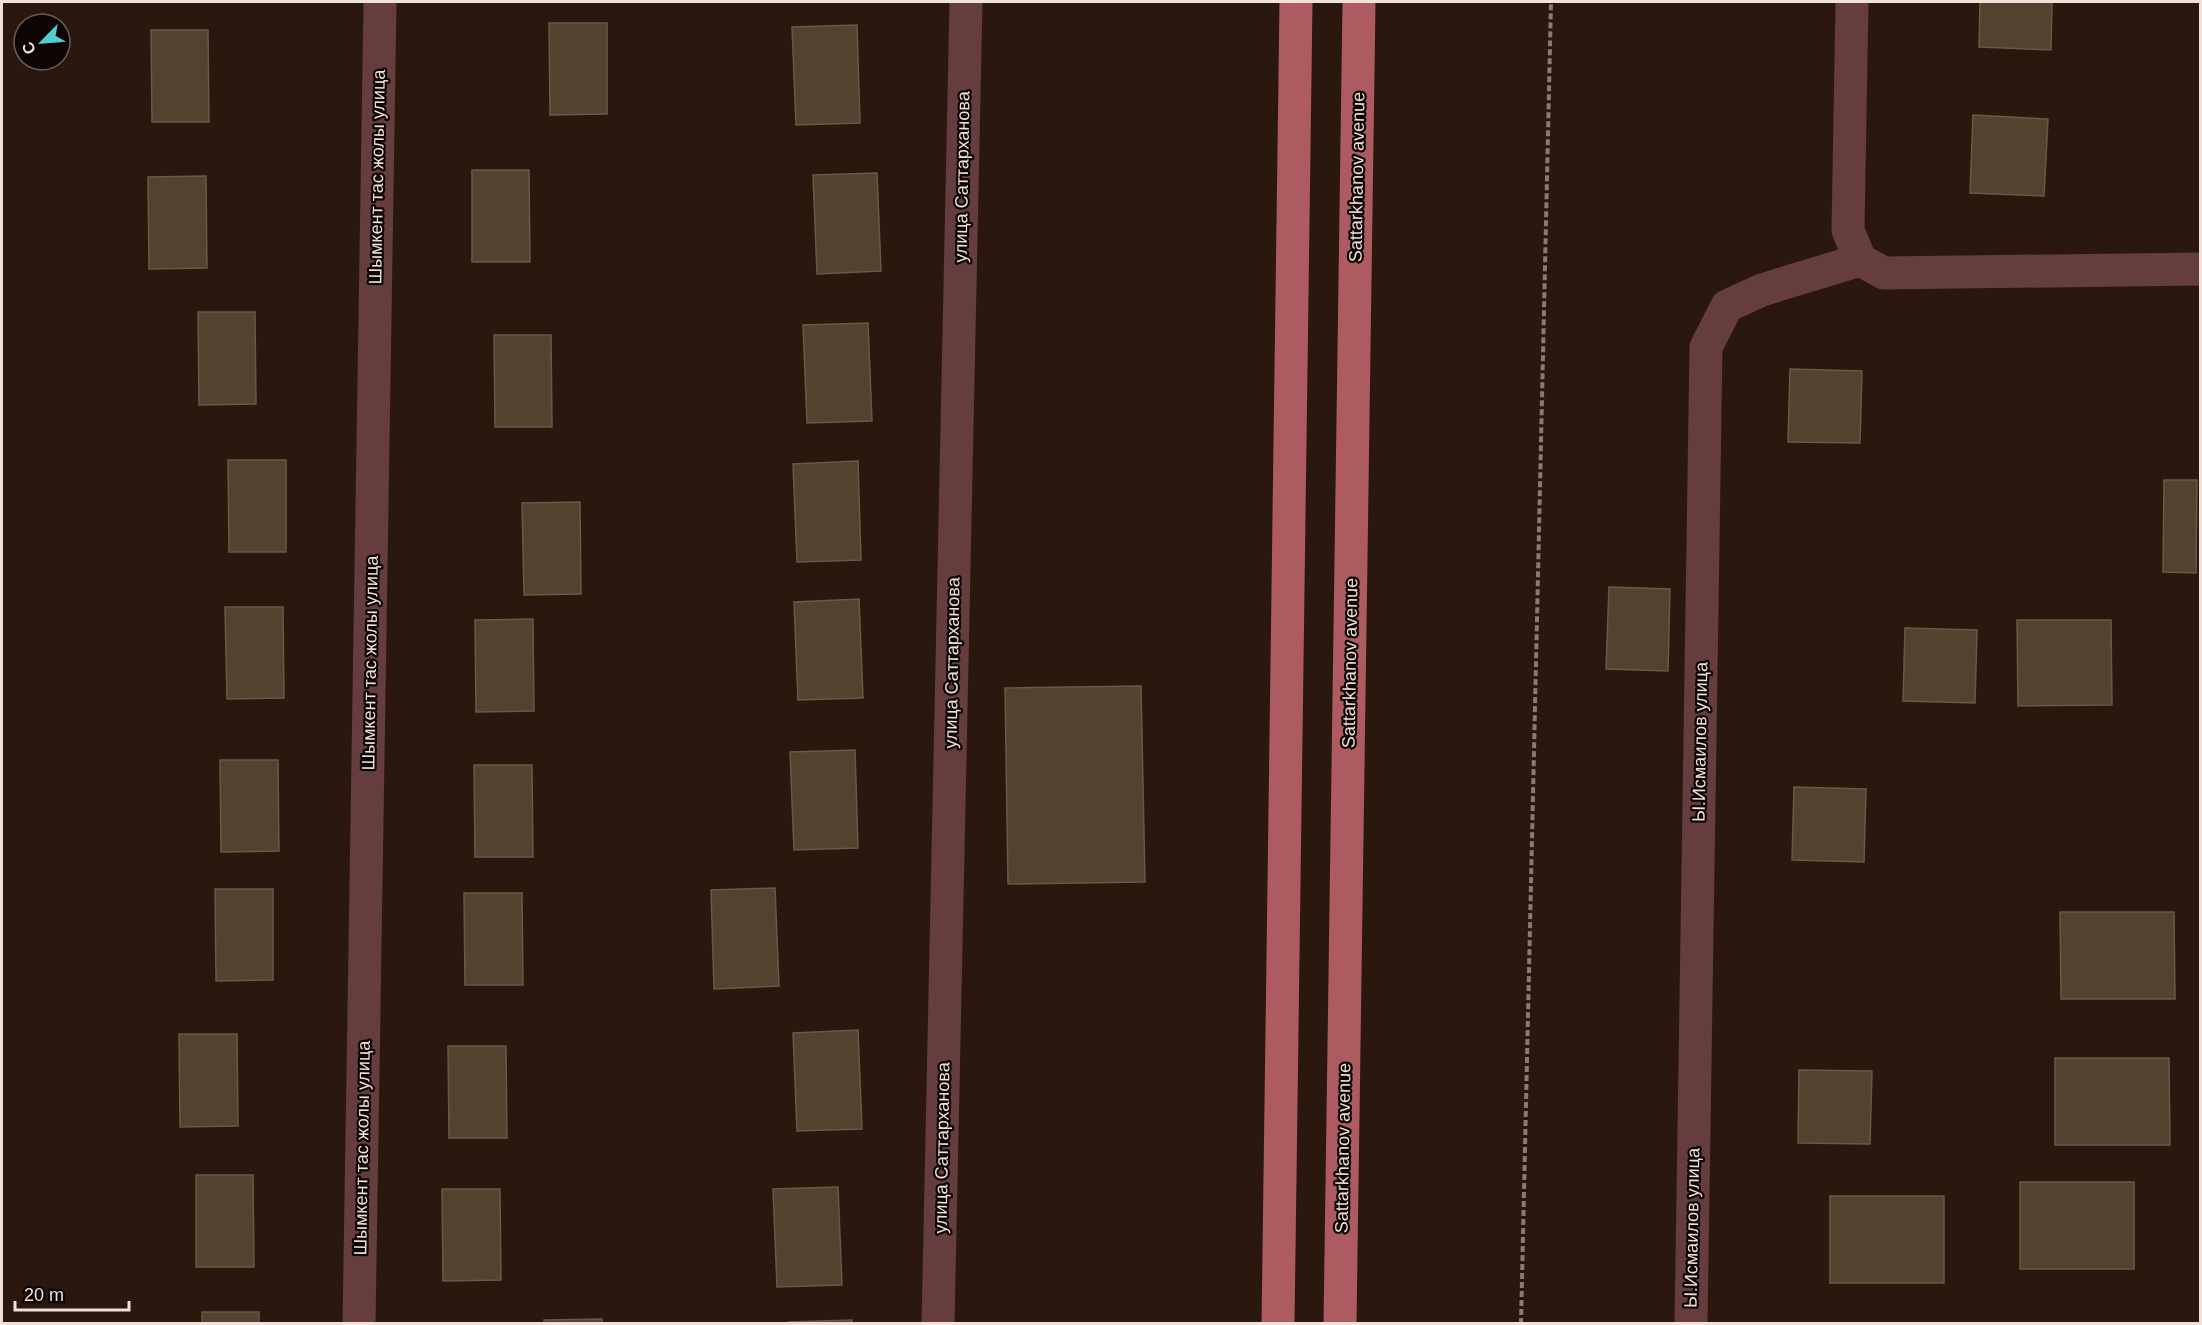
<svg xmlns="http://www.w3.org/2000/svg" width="2202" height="1325" viewBox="0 0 2202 1325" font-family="Arial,sans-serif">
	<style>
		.building { fill: #51432f; stroke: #685a45; stroke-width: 1.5 }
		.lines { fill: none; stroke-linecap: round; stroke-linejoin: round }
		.path { stroke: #8b7a72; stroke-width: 4; stroke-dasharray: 6 3; stroke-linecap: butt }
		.minor { stroke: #653d3f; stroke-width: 33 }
		.primary { stroke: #ad5b60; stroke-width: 33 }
		.labels { text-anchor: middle; stroke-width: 4.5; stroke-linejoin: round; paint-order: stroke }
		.street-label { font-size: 18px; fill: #f0e1db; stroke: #0d0503 }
	</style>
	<rect width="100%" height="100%" fill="#2a170d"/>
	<!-- building -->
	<path class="building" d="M1980,2H2052L2051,50L1979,47Z
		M549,23H607V114L550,115Z
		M857,25L860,123L796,125L792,27Z
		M151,30H208L209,122H152Z
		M1973,115L2048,119L2044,196L1970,193Z
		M472,170H529L530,262H472Z
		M877,173L881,271L817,274L813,175Z
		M206,176L207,268L149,269L148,177Z
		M198,312H255L256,404L199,405Z
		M868,323L872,421L807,423L803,325Z
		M494,335H551L552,427H495Z
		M1790,369L1862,371L1860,443L1788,442Z
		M228,460H286V552H229Z
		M858,461L861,560L797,562L793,464Z
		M2164,480H2197L2196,573L2163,572Z
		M580,502L581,594L524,595L522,503Z
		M1609,587L1670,589L1668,671L1606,669Z
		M859,599L863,698L798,700L794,602Z
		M225,607H283L284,698L227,699Z
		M533,619L534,711L476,712L475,620Z
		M2017,620H2111L2112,705L2018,706Z
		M1905,628L1977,630L1975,703L1903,701Z
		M1141,686L1145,882L1008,884L1005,688Z
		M855,750L858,848L794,850L790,752Z
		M220,760H278L279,851L221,852Z
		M474,765H532L533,857H475Z
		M1794,787L1866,789L1864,862L1792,860Z
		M775,888L779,986L714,989L711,890Z
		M215,889H273V980L216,981Z
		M464,893H522L523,985H465Z
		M2060,912H2174L2175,999H2061Z
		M858,1030L862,1129L797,1131L793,1033Z
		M179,1034H237L238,1126L180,1127Z
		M448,1046H506L507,1138H449Z
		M2055,1058H2169L2170,1145H2055Z
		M1799,1070L1872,1071L1870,1144L1798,1143Z
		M196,1175H253L254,1267H196Z
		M2020,1182H2134V1269H2020Z
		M838,1187L842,1285L777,1287L773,1189Z
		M442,1189H500L501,1280L443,1281Z
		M1830,1196H1944V1283H1830Z
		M202,1312H259V1324H202Z
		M602,1319V1324H544V1320Z
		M852,1320V1324H788V1322Z"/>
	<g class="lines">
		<!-- path -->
		<path class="path" d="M1521,1324L1551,2"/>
		<!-- minor -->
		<path class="minor" d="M1852,2L1848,230L1860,260
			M1860,260L1884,273L2200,269
			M359,1324L380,2
			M938,1324L966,2
			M1691,1324L1706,347L1727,306L1762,290L1860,260"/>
		<!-- primary -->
		<path class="primary" d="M1278,1324L1296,2
			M1340,1324L1359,2"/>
	</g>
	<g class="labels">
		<!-- street labels -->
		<g class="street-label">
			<text transform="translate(377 177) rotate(-89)" y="6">Шымкент тас жолы улица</text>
			<text transform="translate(962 177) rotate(-89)" y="6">улица Саттарханова</text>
			<text transform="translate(1357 177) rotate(-89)" y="6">Sattarkhanov avenue</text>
			<text transform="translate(370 663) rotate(-89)" y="6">Шымкент тас жолы улица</text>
			<text transform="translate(952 663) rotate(-89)" y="6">улица Саттарханова</text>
			<text transform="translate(1350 663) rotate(-89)" y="6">Sattarkhanov avenue</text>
			<text transform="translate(1700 742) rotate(-89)" y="6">Ы.Исмаилов улица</text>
			<text transform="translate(362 1148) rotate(-89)" y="6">Шымкент тас жолы улица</text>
			<text transform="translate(942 1148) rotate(-89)" y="6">улица Саттарханова</text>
			<text transform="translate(1343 1148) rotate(-89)" y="6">Sattarkhanov avenue</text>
			<text transform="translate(1692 1228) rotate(-89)" y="6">Ы.Исмаилов улица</text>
		</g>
	</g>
	<!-- border -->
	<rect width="2202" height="1325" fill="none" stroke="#f0e1db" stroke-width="6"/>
	<!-- north arrow -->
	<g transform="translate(42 42) rotate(245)"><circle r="28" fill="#0d0503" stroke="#685d59" stroke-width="1.5"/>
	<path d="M0-4.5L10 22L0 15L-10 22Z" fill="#52cdd0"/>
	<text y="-9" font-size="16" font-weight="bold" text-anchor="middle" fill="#f0e1db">С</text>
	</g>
	<!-- scale -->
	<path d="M15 1301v9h114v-9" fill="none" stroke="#f0e1db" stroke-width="3"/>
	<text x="24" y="1301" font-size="18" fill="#f0e1db" stroke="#0d0503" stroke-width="4.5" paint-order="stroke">20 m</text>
</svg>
